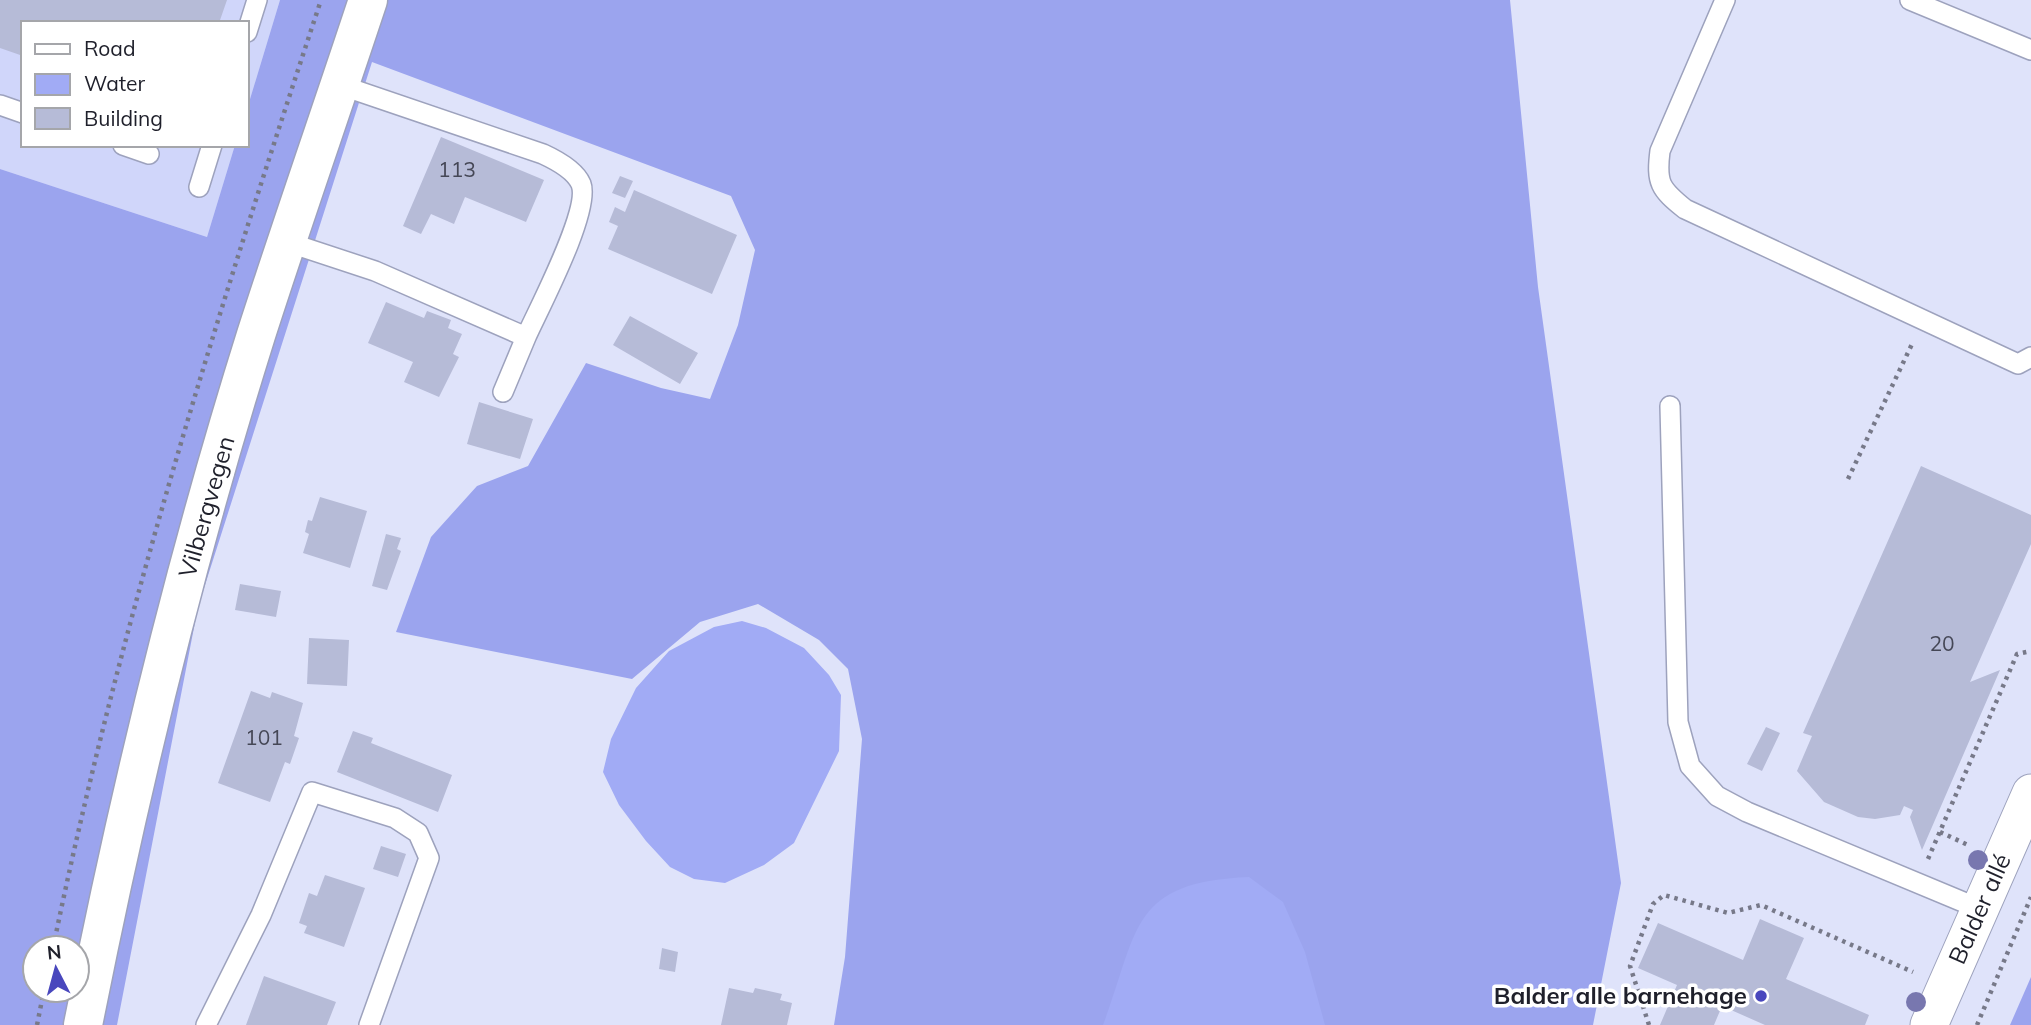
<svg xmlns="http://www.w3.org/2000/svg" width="2031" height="1025" viewBox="0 0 2031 1025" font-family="Mulish,sans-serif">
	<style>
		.built { fill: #d0d6fa }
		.forest { fill: #9ba4ee; fill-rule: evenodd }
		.water { fill: #a1abf5 }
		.building { fill: #b6bbd7 }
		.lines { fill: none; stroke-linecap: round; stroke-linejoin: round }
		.lane-casing { stroke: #9da2bd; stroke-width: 22 }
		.street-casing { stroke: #9da2bd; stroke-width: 39 }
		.secondary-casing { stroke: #9da2bd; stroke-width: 41 }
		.path { stroke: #777989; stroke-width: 4.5; stroke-dasharray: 3.5 5; stroke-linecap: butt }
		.lane { stroke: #fff; stroke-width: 19 }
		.street { stroke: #fff; stroke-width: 37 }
		.secondary { stroke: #fff; stroke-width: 38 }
		.tree { fill: #7877af }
		.poi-dot { fill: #4947bd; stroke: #fff; stroke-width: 2.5 }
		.labels { text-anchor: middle; stroke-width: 7; stroke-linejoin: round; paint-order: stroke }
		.number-label { font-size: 21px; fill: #454756 }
		.street-label { font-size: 24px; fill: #1f202b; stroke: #fff }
		.poi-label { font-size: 24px; font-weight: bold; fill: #1f202b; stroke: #fff; text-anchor: end }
	</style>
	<rect width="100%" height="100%" fill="#dfe3fa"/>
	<!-- built -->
	<path class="built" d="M0,0H280L247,109V23H23V145H235L207,237L0,169Z"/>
	<!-- forest -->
	<path class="forest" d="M280,0H1510L1538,287L1621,883L1593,1025H834L845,957L862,739L848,669L819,640L758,604L700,622L632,679L396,632L431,537L477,486L528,466L586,363L661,388L710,399L738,325L755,250L731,196L372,62L198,607L117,1025H0V169L207,237L235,145H247V109ZM35,948H77V990H35Z
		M2031,977V1025H2010Z"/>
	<!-- water -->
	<path class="water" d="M742,621L766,628L804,648L829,675L841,695L839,751L794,843L764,865L725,883L694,879L670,867L646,841L619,805L603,772L611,739L636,688L669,651L714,627Z
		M1249,877L1283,902L1305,952L1325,1025H1103C1139,930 1129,882 1249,877Z"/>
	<!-- building -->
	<path class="building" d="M0,0H227L219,23H23V56L0,48Z
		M441,137L544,180L526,222L465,197L454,224L431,214L421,234L403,226Z
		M620,176L633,181L625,198L612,193Z
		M634,190L737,235L712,294L608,249L618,226L609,222L615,207L625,212Z
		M386,302L424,318L427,311L451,320L448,328L462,334L453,354L459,357L439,397L404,382L413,362L368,343Z
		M630,316L698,353L680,384L613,345Z
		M479,402L533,419L520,459L467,444Z
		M1921,466L2031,515V544L1970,682L2000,670L1922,850L1910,817L1913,810L1904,806L1900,815L1875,819L1858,817L1824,802L1797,771L1812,736L1803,733Z
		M320,497L367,511L350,568L303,553L309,534L305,532L308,520L312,521Z
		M386,534L401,538L397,549L401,551L387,590L372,586Z
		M240,584L281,591L276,617L235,610Z
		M309,638L349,640L347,686L307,684Z
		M251,691L270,698L272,692L303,703L294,736L299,738L290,764L285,762L270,802L218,783Z
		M1766,727L1780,733L1762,771L1747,764Z
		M353,731L373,738L371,743L452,775L438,812L337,772Z
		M381,846L406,854L398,877L373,869Z
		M325,875L365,888L344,947L304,933L307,926L299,923L309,893L317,896Z
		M1760,919L1804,938L1786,979L1869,1015L1865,1025H1765L1722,1006L1714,1025H1660L1677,985L1638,968L1658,923L1743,960Z
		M662,948L678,952L675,972L659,969Z
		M264,976L336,1002L327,1025H246Z
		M729,988L753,993L755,988L782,994L780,1000L792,1003L787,1025H721Z"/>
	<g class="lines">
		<!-- lane casing -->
		<g class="lane-casing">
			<path id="lane" d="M1725,0L1660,151C1656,183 1660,189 1685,209L2018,364L2031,357
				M1910,0L2031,50
				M247,32L257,0
				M340,85L543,154C556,160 575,170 581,184C591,210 539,308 526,337
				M0,105L23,113
				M123,145L149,154
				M199,187L212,145
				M287,242L375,271L526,337L503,392
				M1670,406L1678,722L1690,766L1717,796L1747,812L1980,909
				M206,1025L261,915L312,792L395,818L418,833L429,858L369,1025"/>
		</g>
		<!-- street casing -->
		<g class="street-casing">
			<path id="street" d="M1929,1025L2031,793"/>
		</g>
		<!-- secondary casing -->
		<g class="secondary-casing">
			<path id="secondary" d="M83,1025C129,793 185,561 256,335C292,223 331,112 368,0"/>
		</g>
		<!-- path -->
		<path class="path" d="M1848,479L1912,344
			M1940,832L1968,845
			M1928,859L2017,654L2031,651
			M53,948C120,622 217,315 321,0
			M37,1025L44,990
			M1649,1025L1630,966L1653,904L1664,895L1728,913L1761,905L1913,972
			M1977,1025L2031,897"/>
		<!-- lane -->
		<use href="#lane" class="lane"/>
		<!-- street -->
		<use href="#street" class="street"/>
		<!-- secondary -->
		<use href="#secondary" class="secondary"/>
	</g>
	<!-- trees -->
	<g class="tree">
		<circle cx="1978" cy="860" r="10"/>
		<circle cx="1916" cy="1002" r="10"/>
	</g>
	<!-- markers -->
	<circle class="poi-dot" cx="1761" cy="996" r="7"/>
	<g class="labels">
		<!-- number labels -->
		<g class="number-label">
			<text x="457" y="177">113</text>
			<text x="1942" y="651">20</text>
			<text x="264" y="745">101</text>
		</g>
		<!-- street labels -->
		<g class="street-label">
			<text transform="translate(207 507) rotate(-74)" y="8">Vilbergvegen</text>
			<text transform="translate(1980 909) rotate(-66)" y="8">Balder allé</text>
		</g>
		<!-- poi labels -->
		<g class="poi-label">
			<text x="1747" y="1004">Balder alle barnehage</text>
		</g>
	</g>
	<!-- legend -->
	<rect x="21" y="21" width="228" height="126" fill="#ffffff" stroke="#a5a6aa" stroke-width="2"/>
	<rect x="35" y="44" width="35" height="10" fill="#ffffff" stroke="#a5a6aa" stroke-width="2"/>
	<text x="84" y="56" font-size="21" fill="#1f202b">Road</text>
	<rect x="35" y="74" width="35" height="21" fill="#a1abf5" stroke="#a5a6aa" stroke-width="2"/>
	<text x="84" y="91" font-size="21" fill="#1f202b">Water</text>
	<rect x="35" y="108" width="35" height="21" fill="#b6bbd7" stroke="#a5a6aa" stroke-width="2"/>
	<text x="84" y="126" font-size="21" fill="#1f202b">Building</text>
	<!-- north arrow -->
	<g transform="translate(56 969) rotate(354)"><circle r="33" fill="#ffffff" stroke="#a5a6aa" stroke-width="2"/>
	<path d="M0-5L12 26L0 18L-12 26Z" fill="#4947bd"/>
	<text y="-10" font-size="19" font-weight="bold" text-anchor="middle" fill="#1f202b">N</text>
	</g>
</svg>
